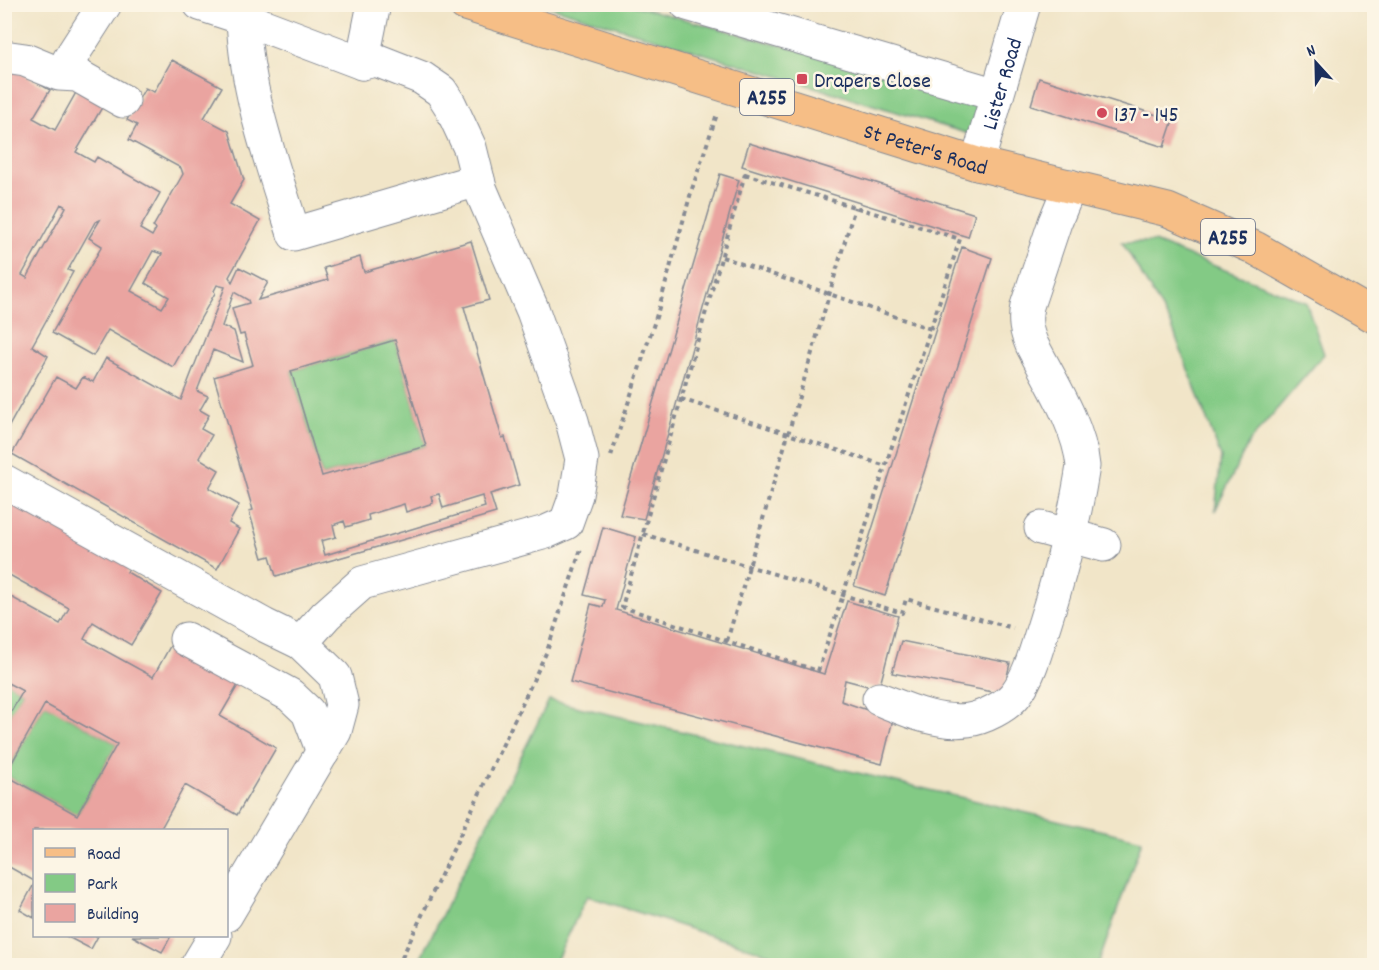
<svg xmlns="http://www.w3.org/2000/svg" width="1379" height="970" viewBox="0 0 1379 970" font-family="Dekko,sans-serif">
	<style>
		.green { fill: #83ca85; stroke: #4f7c72; stroke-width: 1.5 }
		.building { fill: #eaa4a0; fill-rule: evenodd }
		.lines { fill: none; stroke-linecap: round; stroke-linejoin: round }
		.minor-casing { stroke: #868a93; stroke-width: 35 }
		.major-casing { stroke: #868a93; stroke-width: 35 }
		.path { stroke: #868a93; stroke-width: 4; stroke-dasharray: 4.5 4.5; stroke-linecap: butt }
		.minor { stroke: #fff; stroke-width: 33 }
		.major { stroke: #f6be86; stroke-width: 33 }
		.poi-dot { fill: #d1495b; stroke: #fcf5e5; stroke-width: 2 }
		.labels { text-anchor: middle; stroke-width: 5; stroke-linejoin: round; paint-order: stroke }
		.shield { fill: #fcf5e5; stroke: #5e6a86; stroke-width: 1.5 }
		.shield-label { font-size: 21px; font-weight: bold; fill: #1b2f5e }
		.poi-label { font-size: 22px; fill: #1b2f5e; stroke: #fcf5e5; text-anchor: start }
		.street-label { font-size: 22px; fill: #1b2f5e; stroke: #fcf5e5 }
	</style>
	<rect width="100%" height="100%" fill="#fcf5e5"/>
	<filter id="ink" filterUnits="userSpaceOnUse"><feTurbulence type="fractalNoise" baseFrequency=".0167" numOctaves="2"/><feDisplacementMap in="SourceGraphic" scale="12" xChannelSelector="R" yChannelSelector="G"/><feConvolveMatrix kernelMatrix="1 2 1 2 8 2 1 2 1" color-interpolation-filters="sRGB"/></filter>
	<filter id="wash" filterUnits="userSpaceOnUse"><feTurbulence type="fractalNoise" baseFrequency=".008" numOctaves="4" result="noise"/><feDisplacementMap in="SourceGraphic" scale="24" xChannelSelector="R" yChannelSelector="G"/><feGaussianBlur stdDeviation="1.35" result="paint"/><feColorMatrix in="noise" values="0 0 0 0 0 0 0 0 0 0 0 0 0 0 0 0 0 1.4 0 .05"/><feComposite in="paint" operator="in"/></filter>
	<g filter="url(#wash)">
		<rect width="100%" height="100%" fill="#f1e5c8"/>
		<!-- green -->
		<path class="green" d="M544,5H632L869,69L979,105L969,134Z
			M1122,242H1154L1306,302L1324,354L1249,442L1215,511L1221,457L1171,324Z
			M395,340L426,446L322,476L291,371Z
			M5,681L23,691L5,724Z
			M549,700L1142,840L1098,965H804L587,896L554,965H417Z
			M45,704L117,744L77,815L5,775Z"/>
		<g id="blocks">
			<!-- building -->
			<path class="building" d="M172,60L222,87L204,118L229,131L244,180L230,204L260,221L229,277L232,282L239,267L268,282L258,300L328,280L324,268L360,257L364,272L471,241L489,300L464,307L502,438L505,437L519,485L490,494L496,513L276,576L270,556L263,558L249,511L253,510L214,377L253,365L244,334L240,335L232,308L249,303L248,300L234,292L222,326L234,331L243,362L213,350L197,391L208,396L200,410L209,415L201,429L212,435L199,458L219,470L209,488L239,505L229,523L239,529L217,569L12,454L56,377L76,388L83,377L93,382L106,358L181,400L225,287L217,285L214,291L215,293L173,367L108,330L93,356L52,333L102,246L89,238L100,220L95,222L68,270L73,272L32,346L48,356L4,435V174L8,167L7,166L4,170V68L6,65L50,90L33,118L55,130L78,89L104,104L76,152L94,162L97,157L160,193L140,229L152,236L156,229L153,227L183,174L181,168L129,140L137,125L127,120L145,88L154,92ZM61,204L66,207L27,278L22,275ZM153,251L162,254L145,283L169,297L162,308L131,291ZM395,340L426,446L322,476L291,371ZM439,494L443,508L482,496L485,507L325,555L321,541L336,537L333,525L344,521L346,527L369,520L368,515L404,504L406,512L433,503L431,496Z
				M1039,78L1173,120L1164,147L1031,105Z
				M749,143L975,214L968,237L742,166Z
				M720,174L739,180L644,519L620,515Z
				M962,247L992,258L885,596L854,586Z
				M4,486L134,560L127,572L162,593L131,645L93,622L84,639L153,677L173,641L241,680L220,716L276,748L237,815L185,785L160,830H34V881L4,864V724L23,691L4,681V593L60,624L69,608L4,572ZM45,704L117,744L77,815L5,775Z
				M603,527L636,537L616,610L824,674L847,601L898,616L879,689L845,680L841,701L893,719L882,764L570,682L591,604L603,607L605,600L584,595Z
				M901,641L1010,663L1003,694L892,673Z
				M34,884V918L20,910Z
				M66,936H98L91,949Z
				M132,936H171L162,952Z"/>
		</g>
	</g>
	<g filter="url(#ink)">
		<use href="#blocks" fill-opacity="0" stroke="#868a93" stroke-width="1.5"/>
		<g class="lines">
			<!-- minor casing -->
			<g class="minor-casing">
				<g id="minor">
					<path d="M200,4L243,18L362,63L376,60L422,78L441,91L450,105L470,148L480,188L533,311L572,421L582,459L576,495L566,523L546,532L362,583L326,615L301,643"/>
					<path d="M687,4L997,95"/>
					<path d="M243,18C246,93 272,164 294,234L478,180"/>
					<path d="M4,57L25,60L59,74L77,75L123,101"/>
					<path d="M69,60L105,4"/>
					<path d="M362,63L374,4"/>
					<path id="s1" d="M977,164L1024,4"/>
					<path d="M4,481L264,625L301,643L335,676L342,705L335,731L226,915"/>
					<path d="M1041,528L1104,545"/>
					<path d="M186,639L290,695L308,712L323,752"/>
					<path d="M879,699C907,710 938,724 968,720C983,718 1006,707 1016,694C1031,673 1037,647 1045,622C1061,571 1075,519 1083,466C1079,425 1051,382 1032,345C1026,331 1024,321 1027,306L1055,222L1070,186"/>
					<path d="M197,966L215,936"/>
				</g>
			</g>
			<!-- major casing -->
			<g class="major-casing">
				<g id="major">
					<path id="s2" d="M465,4L977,164L1168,210L1255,248L1374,316"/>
				</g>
			</g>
			<!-- path -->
			<path class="path" d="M745,174L960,239L818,671L622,607Z
				M722,257L931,329
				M681,399L886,466
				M611,456L658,311L692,189L717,114
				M643,534L902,613L906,599L1013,628
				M727,641L855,207
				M398,966L547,651L581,549"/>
			<!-- minor -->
			<use href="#minor" class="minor"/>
			<!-- major -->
			<use href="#major" class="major"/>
		</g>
	</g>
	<!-- markers -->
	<g class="poi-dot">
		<rect x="796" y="73" width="12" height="12" rx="3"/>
		<circle cx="1102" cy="113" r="6"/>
	</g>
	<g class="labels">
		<!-- shield labels -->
		<g class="shield">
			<rect x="740" y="79" width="54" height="36" rx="4.5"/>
			<rect x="1201" y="219" width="54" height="36" rx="4.5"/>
		</g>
		<g class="shield-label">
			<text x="767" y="104">A255</text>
			<text x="1228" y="244">A255</text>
		</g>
		<!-- poi labels -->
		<g class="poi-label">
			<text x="814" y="87">Drapers Close</text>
			<text x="1114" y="121">137 - 145</text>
		</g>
		<!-- street labels -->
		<g class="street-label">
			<text dy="8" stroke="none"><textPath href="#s1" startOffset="84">Lister Road</textPath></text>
			<text dy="8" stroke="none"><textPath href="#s2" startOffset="483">St Peter's Road</textPath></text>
		</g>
	</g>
	<!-- margin -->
	<rect width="1379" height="970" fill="none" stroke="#fcf5e5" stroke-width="24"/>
	<!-- legend -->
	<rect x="33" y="829" width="195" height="108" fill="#fcf5e5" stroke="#a2a6af" stroke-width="1.5"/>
	<rect x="45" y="848" width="30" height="9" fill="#f6be86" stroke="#a2a6af" stroke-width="1.5"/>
	<text x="87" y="859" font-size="18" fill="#1b2f5e">Road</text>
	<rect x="45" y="874" width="30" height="18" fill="#83ca85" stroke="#a2a6af" stroke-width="1.5"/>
	<text x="87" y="889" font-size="18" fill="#1b2f5e">Park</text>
	<rect x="45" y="904" width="30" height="18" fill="#eaa4a0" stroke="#a2a6af" stroke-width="1.5"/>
	<text x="87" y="919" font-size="18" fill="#1b2f5e">Building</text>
	<!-- north arrow -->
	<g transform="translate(1316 63) rotate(338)" stroke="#fcf5e5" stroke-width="4.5" paint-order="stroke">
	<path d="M0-4.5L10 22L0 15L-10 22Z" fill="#1b2f5e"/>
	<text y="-9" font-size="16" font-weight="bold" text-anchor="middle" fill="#1b2f5e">N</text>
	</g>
</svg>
